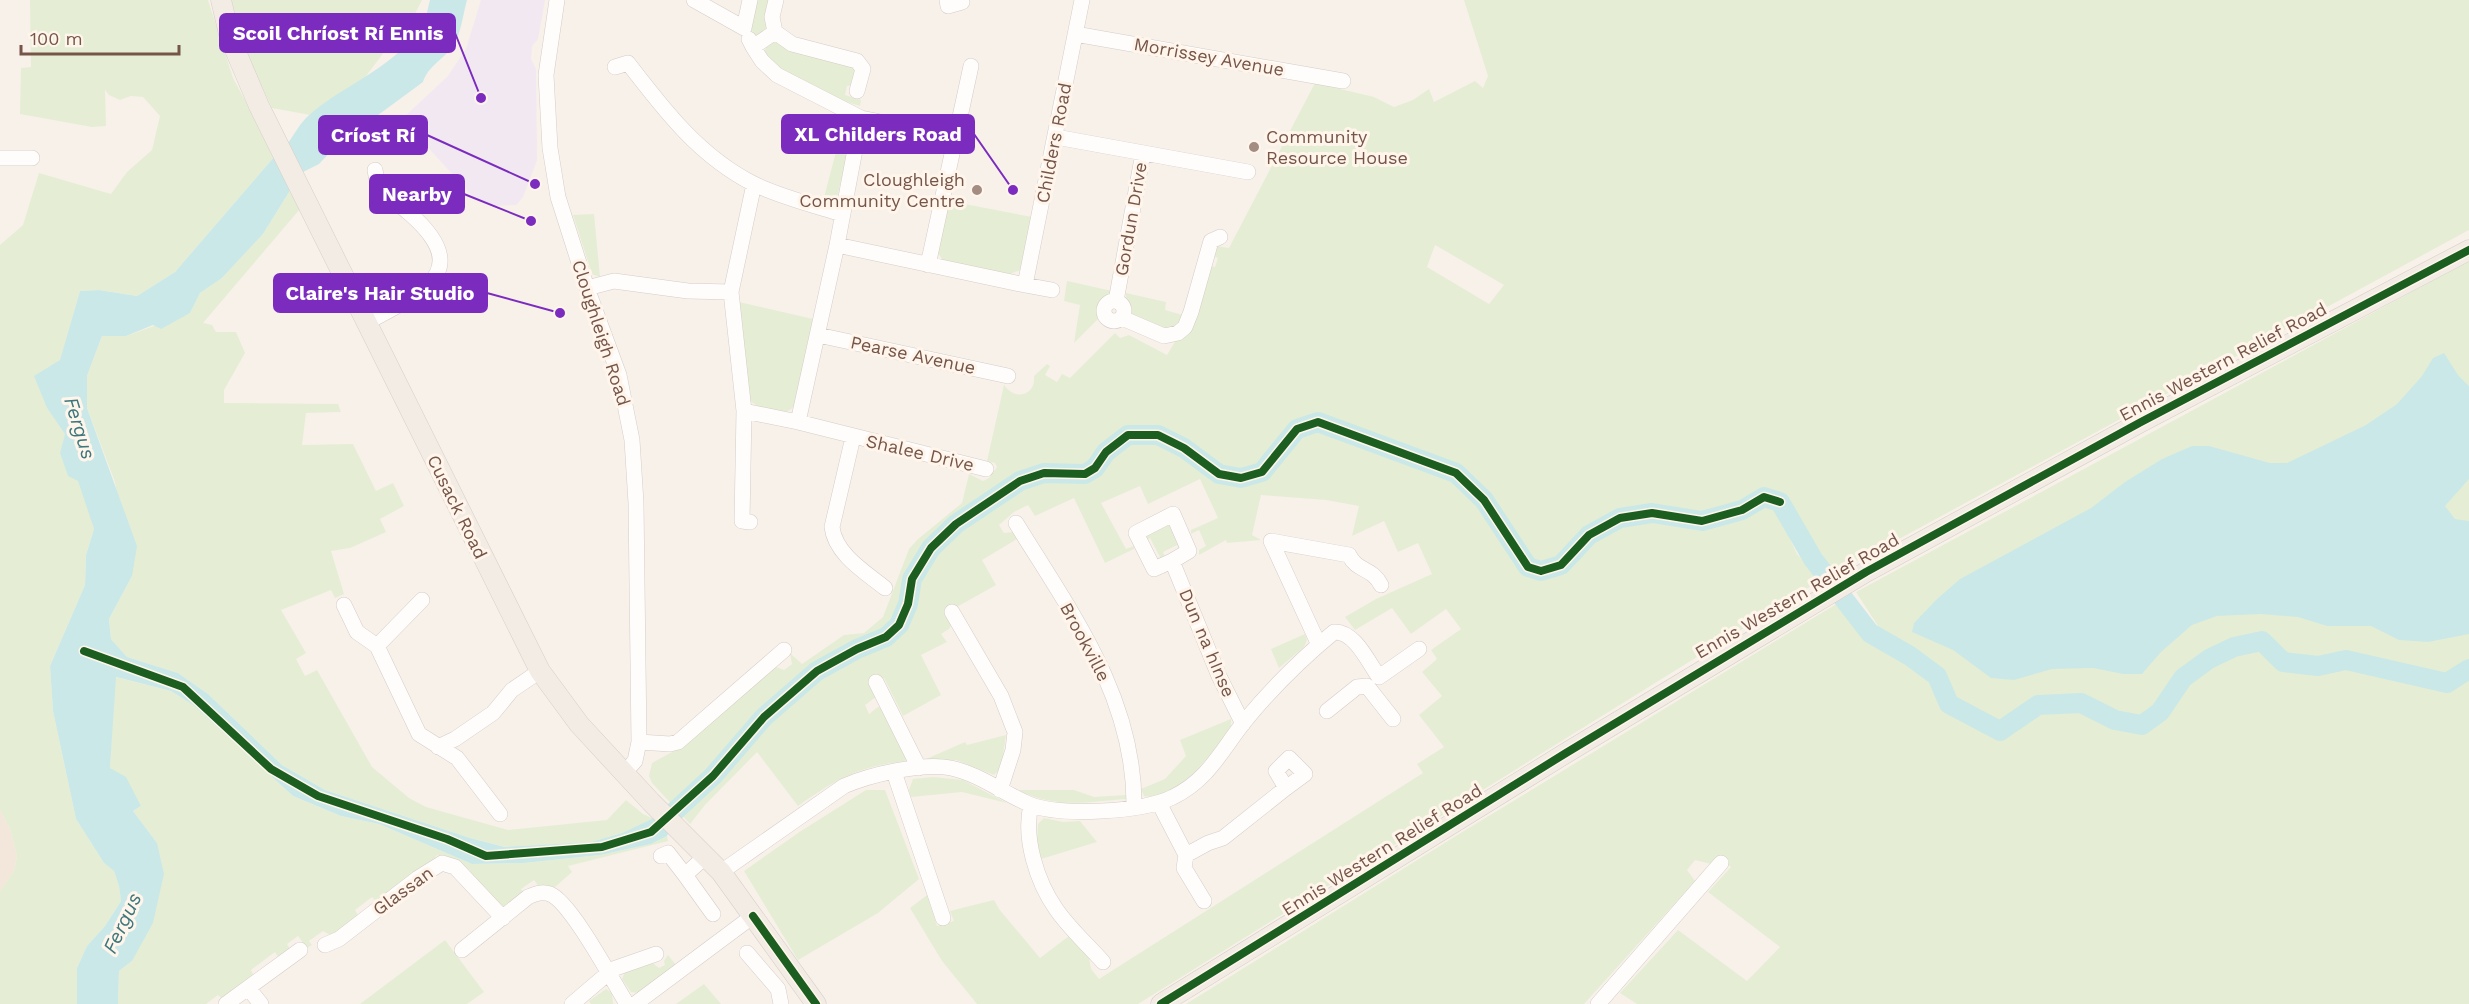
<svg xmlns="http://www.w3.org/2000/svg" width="2469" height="1004" viewBox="0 0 2469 1004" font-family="'Work Sans',sans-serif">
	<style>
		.residential { fill: #f3e6da }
		.education { fill: #f2e8f2 }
		.green { fill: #e5eed4; fill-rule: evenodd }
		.water { fill: #cbe8e8 }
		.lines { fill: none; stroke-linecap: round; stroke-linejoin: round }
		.river { stroke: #cbe8e8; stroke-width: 20 }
		.minor-casing { stroke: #d6ccc6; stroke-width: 16 }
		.major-casing { stroke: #d8cec9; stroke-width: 21 }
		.minor { stroke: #fefdfc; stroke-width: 15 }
		.major { stroke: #f2ece5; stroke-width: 20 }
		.cycleway-casing { stroke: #fff5eb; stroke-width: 11 }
		.cycleway { stroke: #1b5e20; stroke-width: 8 }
		.poi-dot { fill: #a38c81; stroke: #fff5eb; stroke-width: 2 }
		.labels { text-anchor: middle; stroke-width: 6; stroke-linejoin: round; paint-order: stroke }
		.street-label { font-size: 18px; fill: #765549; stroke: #fff5eb }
		.poi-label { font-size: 18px; fill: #765549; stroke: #fff5eb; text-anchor: start }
		.water-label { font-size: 20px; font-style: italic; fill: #3c777c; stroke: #fff5eb }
		.leader { fill: none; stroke: #7b2cbf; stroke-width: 2 }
		.callout-dot { fill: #7b2cbf; stroke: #fff5eb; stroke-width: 2 }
		.callout { fill: #7b2cbf; stroke: #7b2cbf; stroke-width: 2 }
		.callout-label { font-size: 20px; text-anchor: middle; font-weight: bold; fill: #fff }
	</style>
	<rect width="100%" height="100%" fill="#f7f1ea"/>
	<!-- residential -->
	<path class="residential" d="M0,810L10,829L17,856L14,871L0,891Z"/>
	<!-- education -->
	<path class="education" d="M481,0H545L538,39L532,46L531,59L536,69L537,160L523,197L516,205L494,206L476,200L402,119L448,76L466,49Z"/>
	<!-- green -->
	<path class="green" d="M30,0H208L233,78L275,156L175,272L137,296L99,290L80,291L47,408L66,434L94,529L86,555L85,585L50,666L53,711L76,819L104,863L114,871L119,886L121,901L105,926L87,946L77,968V1004H0V891L14,871L17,856L10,829L0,810V245L23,225L39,173L111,194L127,172L152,150L160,116L143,97L131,96L120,100L109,95L105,90L106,126L92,127L20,114L21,68L31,67Z
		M231,0H422L409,26L385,51L366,76L310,115L272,108L245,52Z
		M756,0H770L768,29L758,36L753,34L751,26Z
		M1464,0H2469V230L1875,552L1833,572L1806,531L1790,539L1797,554L1821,580L1138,1004H977L942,961L910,908L927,895L937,926L954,921L950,911L994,900L999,909L1040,958L1069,936L1089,958L1091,969L1099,979L1423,773L1417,764L1444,747L1419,715L1442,696L1422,672L1437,659L1431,650L1461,629L1446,609L1411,634L1392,608L1355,630L1345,617L1376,599L1432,574L1418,543L1398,552L1384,521L1352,536L1359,506L1326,500L1261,495L1252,535L1261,540L1227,543L1226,540L1199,555V550L1206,546L1199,530L1191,534V530L1218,518L1200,479L1148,504L1140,486L1101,503L1126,549L1134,546V549L1105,563L1074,498L1035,516L1028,505L1014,512L999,525L1004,533L1013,532L1017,539L982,560L996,585L955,608L953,604L945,608L953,622L949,629L941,634L947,642L921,655L941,695L903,716L884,678L881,679L876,697L865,705L869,714L878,707L883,708L911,760C858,767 841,776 798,806L757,752L705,805L690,824L652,783L649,776L652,763L683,746L773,666L784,670L792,664L790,653L802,664L844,635L864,633L883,617L909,549L917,540L962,503L969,474L983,481L989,478L997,467L995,463L987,461L1004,385C1015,401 1036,396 1034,376L1047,364L1050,366L1045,375L1057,382L1062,374L1070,378L1115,333L1120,338L1129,335L1167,355L1176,340L1208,265L1215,267L1218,258L1211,255L1216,246L1229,248L1315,83L1374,97L1394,107L1413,100L1429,89L1434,102L1475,81L1483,88L1488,76ZM1435,245L1504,285L1489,304L1427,267Z
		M775,40L857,66L854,85L847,86L845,95L861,100L860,106L847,102L845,105L783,72L764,54L767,44Z
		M845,118L853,128L838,194L835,199L823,201Z
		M876,130L934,142L942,145L945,154L866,138L871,132Z
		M290,191L300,209L203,323L212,325L216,332H236L245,353L224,390V403L338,404L341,412L306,413L302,445L353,444L376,491L393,483L404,506L380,519L386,532L350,548L331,551L344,594L335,598L331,590L281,610L306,653L296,659L305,676L317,670L372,767L409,798L426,807L508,830L607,820L626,800L643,814L654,819L622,833L591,842L506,847L470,838L325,790L282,765L208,694L178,673L127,657L111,639L109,619L132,576L115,482L87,408V376L102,336H126L190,313L200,293L222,278L263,234Z
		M949,201L1032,217L1023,264L1020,270L1008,275L944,262L938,253Z
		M594,214L600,277L592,274L573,215Z
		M2469,261V1004H1637L1620,993L1678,930L1747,981L1780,947L1708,892L1731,867L1718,856L1711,864L1695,860L1687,870L1695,881L1584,1004H1186L1459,834L1838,603L1866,641L1882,650L1896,644L1882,632L1856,592Z
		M1067,281L1112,291L1111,295L1099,302L1097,311L1100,317L1074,343L1080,305L1064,301Z
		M1126,293L1166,302L1165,310L1186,316L1182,323L1169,331L1132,316L1126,298Z
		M739,302L813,319L795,404C787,420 762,410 750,401Z
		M1169,523L1183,549L1181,552L1177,545L1163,552L1166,559L1153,560L1160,557L1150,538L1143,541L1144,534Z
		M1305,634L1307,640L1304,647L1279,668L1271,649Z
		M115,677L171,691L193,705L293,796L341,816L379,824L472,864L524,863L600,855L651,844L667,836L668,841L568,866L572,872L555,887L538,885L534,880L521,889L524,894C519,898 514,904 508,906C495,909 479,884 470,876V870L437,855L432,862L377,903L372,897L355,910L359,917L332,936L323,931L309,941L312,945L307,948L298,936L287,944L290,949L279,958L275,952L251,970L254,976L223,1000L218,995L206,1004H118L119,971L132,961L157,843L133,811L141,806L110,768Z
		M1231,719V728C1215,750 1176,803 1144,796L1141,789L1165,779L1186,756L1180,740Z
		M1006,735L1001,768L994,775L956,760H924L965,742L967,745Z
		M933,777L963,780L1007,803L962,792L911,797L909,790L913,779Z
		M866,790H885L919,879L878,913L798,960L744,871L801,831Z
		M1018,790H1074L1094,797L1126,795V799C1086,802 1056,809 1018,790Z
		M1044,818L1063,822L1080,821L1097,842L1041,859L1037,842L1038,824Z
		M445,940L484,992L467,1004H360Z
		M668,955L676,965L639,993L631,992L622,979L625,972L650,961L659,968L665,965L664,961Z
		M704,984L721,1004H676Z
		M606,989L612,993L613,1004H591L589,1001Z"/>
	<!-- water -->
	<path class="water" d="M430,0H467C463,14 461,34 453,46C443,60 428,66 423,82L336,146L319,164L301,173L263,234L222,278L200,293L190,313L161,329L153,325L126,336H102L87,376V408L137,546L132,576L109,619L111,639L127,657L178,673L208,694L282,765L325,790L470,838L505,847L591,842L622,833L680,806L667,836L651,844L600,855L524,863L472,864L379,824L341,816L293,796L193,705L171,691L116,677L110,768L126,777L141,806L133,811L157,843L164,874L153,923L132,961L119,971L118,1004H77V968L87,946L105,926L121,901L119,886L114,871L104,863L76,819L53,711L50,666L85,585L86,555L94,529L78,481L68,476L60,453L65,434L47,408L34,376L60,360L80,291L99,290L137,296L175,272L275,156C292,143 294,130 307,117C344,83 398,68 423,22C427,16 428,7 430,0Z
		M2444,353L2458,375L2469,386V479L2445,506L2455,519L2469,521V634L2428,642L2399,640L2371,626H2327L2298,617L2261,614L2217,616L2192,625L2161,652L2142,674H2123L2093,668L2052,669L2014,680L1991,678L1953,650L1912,632L1914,623L1937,599L1960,579L2091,508L2125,482L2162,459L2192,446H2209L2270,463H2287L2366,425L2397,404L2422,376L2433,358Z"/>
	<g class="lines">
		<!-- river -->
		<path class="river" d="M661,824L713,776L764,717L817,671L857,649L886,637L899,625L908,604L912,579L931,548L956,524L1020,481L1044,473L1085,474L1095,468L1106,452L1128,435H1158L1184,448L1219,474L1241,478L1262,472L1297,429L1318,422L1456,473L1484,500L1528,567L1541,571L1561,565L1589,535L1620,518L1652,513L1702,521L1742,510L1764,497L1780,502L1813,559L1870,633L1910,656L1937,676L1949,704L2000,731L2038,705L2081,703L2115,720L2142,725L2160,712L2183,678L2209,659L2234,647L2262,641L2283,662L2318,666L2346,660L2447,683L2469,669"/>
		<!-- minor casing -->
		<g class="minor-casing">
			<path id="minor" d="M557,0L546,75L550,148L558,197L587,288L619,375L632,440L636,503L639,742L635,761L624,773
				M694,0L744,28L750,0
				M947,0L948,6L962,2L961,0
				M775,32L792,44L857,61L863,69L857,91
				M1075,34L1343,81
				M749,39L753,47L775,32L772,17L776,0
				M753,47L762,61L777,75L861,118L954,137
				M615,67L628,63C664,110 700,157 754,184C781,197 813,205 842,214
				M1056,137L1248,172
				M0,158H32
				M837,245L861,118
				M928,265L971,66
				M1025,285L1052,290
				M587,288L614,281L688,291L731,292L744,411L742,521L750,522
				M731,292L754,184
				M1104 311a10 10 0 1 1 20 0a10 10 0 1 1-20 0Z
				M1116,301L1143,153
				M1122,318L1164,336L1178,333L1185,327L1191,312L1211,241L1220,237
				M366,323C420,293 478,272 408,212C400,205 386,197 380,188C377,184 376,175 375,170
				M818,335L1008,376
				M744,411L798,422L986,469
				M798,422L837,245L1025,285L1082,0
				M853,437L832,527C835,554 865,572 885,588
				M1016,523C1070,611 1135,697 1134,806
				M1172,561L1154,569L1136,533L1173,514L1189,551L1172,561L1219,676L1243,724
				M344,605L357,632L377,646L419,734L457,758L500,814
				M952,612L1001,696L1015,732L1013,750L1000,790
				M1319,645L1271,541L1349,555C1357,572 1372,567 1381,585
				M377,646L422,600
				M876,682L919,768
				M1327,711L1357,687L1367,686L1393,719
				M639,742L670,744L678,742L784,650
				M438,747L455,739L493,713L512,690L540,671
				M894,772L943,918
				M1159,803L1186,855L1208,843L1223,838L1286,788L1276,771L1289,758L1305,774L1286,788
				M1031,805C1023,838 1037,882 1056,909C1069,928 1087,944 1103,962
				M1186,855L1184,868L1204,901
				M661,856L668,853L685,875
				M706,856L685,875L713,914
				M721,872L844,786C869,775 923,762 951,768C979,774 1003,793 1029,804C1059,817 1144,812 1173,797C1208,780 1221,751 1244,722C1271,689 1300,660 1334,632C1355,631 1368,662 1379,677L1419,649
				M325,945L339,939L418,878L442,863L455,867L503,918
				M462,950L528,897C535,894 542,891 550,894C571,902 613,982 627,1004
				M747,953L778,989L781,1004
				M249,989L261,1004
				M226,1004L300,950
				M572,1004L613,969L656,954
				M635,1004L753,916
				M1598,1004L1721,863"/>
		</g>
		<!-- major casing -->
		<g class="major-casing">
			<path id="major" d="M221,0L230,38L259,106L540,671L579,724L651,802L721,872L816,1004
				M1161,1004L1566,753L1866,572L2141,422L2469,250"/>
		</g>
		<!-- minor -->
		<use href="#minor" class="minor"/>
		<!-- major -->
		<use href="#major" class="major"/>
		<!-- cycleway casing -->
		<g class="cycleway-casing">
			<path id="cycleway" d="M84,651L183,687L271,769L318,796L447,839L486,856L602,847L651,832L713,776L764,717L817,671L857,649L886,637L899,625L908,604L912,579L931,548L956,524L1020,481L1044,473L1085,474L1095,468L1106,452L1128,435H1158L1184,448L1219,474L1241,478L1262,472L1297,429L1318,422L1456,473L1484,500L1528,567L1541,571L1561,565L1589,535L1620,518L1652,513L1702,521L1742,510L1764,497L1780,502
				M753,916L816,1004
				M1161,1004L1566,753L1866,572L2141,422L2469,250"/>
		</g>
		<!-- cycleway -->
		<use href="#cycleway" class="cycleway"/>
	</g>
	<!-- markers -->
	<g class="poi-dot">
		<circle cx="1254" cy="147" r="6"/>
		<circle cx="977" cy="190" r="6"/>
	</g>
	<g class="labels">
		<!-- street labels -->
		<g class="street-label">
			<text transform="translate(1209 57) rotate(10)" y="6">Morrissey Avenue</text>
			<text transform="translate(1054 143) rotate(-79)" y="6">Childers Road</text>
			<text transform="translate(1131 219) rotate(-80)" y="6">Gordun Drive</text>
			<text transform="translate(601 333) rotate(72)" y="6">Cloughleigh Road</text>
			<text transform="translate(913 355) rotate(12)" y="6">Pearse Avenue</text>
			<text transform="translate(2223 362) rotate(-28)" y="6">Ennis Western Relief Road</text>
			<text transform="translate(920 453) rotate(13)" y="6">Shalee Drive</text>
			<text transform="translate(457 507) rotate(64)" y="6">Cusack Road</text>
			<text transform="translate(1797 596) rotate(-30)" y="6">Ennis Western Relief Road</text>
			<text transform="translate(1085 642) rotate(62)" y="6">Brookville</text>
			<text transform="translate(1207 643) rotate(67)" y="6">Dun na hInse</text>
			<text transform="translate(1382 850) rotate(-32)" y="6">Ennis Western Relief Road</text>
			<text transform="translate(403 891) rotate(-36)" y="6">Glassan</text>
		</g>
		<!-- poi labels -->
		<g class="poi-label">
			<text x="1266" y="143">Community<tspan x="1266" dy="21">Resource House</tspan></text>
			<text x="965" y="186" text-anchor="end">Cloughleigh<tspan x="965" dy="21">Community Centre</tspan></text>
		</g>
		<!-- water labels -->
		<g class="water-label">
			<text transform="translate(80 428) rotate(73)" y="7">Fergus</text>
			<text transform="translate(122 923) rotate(-65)" y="7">Fergus</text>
		</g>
	</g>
	<!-- callouts -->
	<path class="leader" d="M481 98L455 33M1013 190L974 134M535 184L427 135M531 221L464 194M560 313L487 293"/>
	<g class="callout-dot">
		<circle cx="481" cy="98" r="6"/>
		<circle cx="1013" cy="190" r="6"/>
		<circle cx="535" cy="184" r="6"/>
		<circle cx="531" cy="221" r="6"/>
		<circle cx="560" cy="313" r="6"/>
	</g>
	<g class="callout">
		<rect x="220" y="14" width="235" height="38" rx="6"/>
		<rect x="782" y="115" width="192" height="38" rx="6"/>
		<rect x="319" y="116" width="108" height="38" rx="6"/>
		<rect x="370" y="175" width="94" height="38" rx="6"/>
		<rect x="274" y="274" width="213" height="38" rx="6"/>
	</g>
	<g class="callout-label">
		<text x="338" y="40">Scoil Chríost Rí Ennis</text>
		<text x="878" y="141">XL Childers Road</text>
		<text x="373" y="142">Críost Rí</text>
		<text x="417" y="201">Nearby</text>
		<text x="380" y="300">Claire's Hair Studio</text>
	</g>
	<!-- scale -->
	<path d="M21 45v9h158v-9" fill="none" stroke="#765549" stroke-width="3"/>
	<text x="30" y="45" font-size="18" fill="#765549" stroke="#fff5eb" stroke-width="4.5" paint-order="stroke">100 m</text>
</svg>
